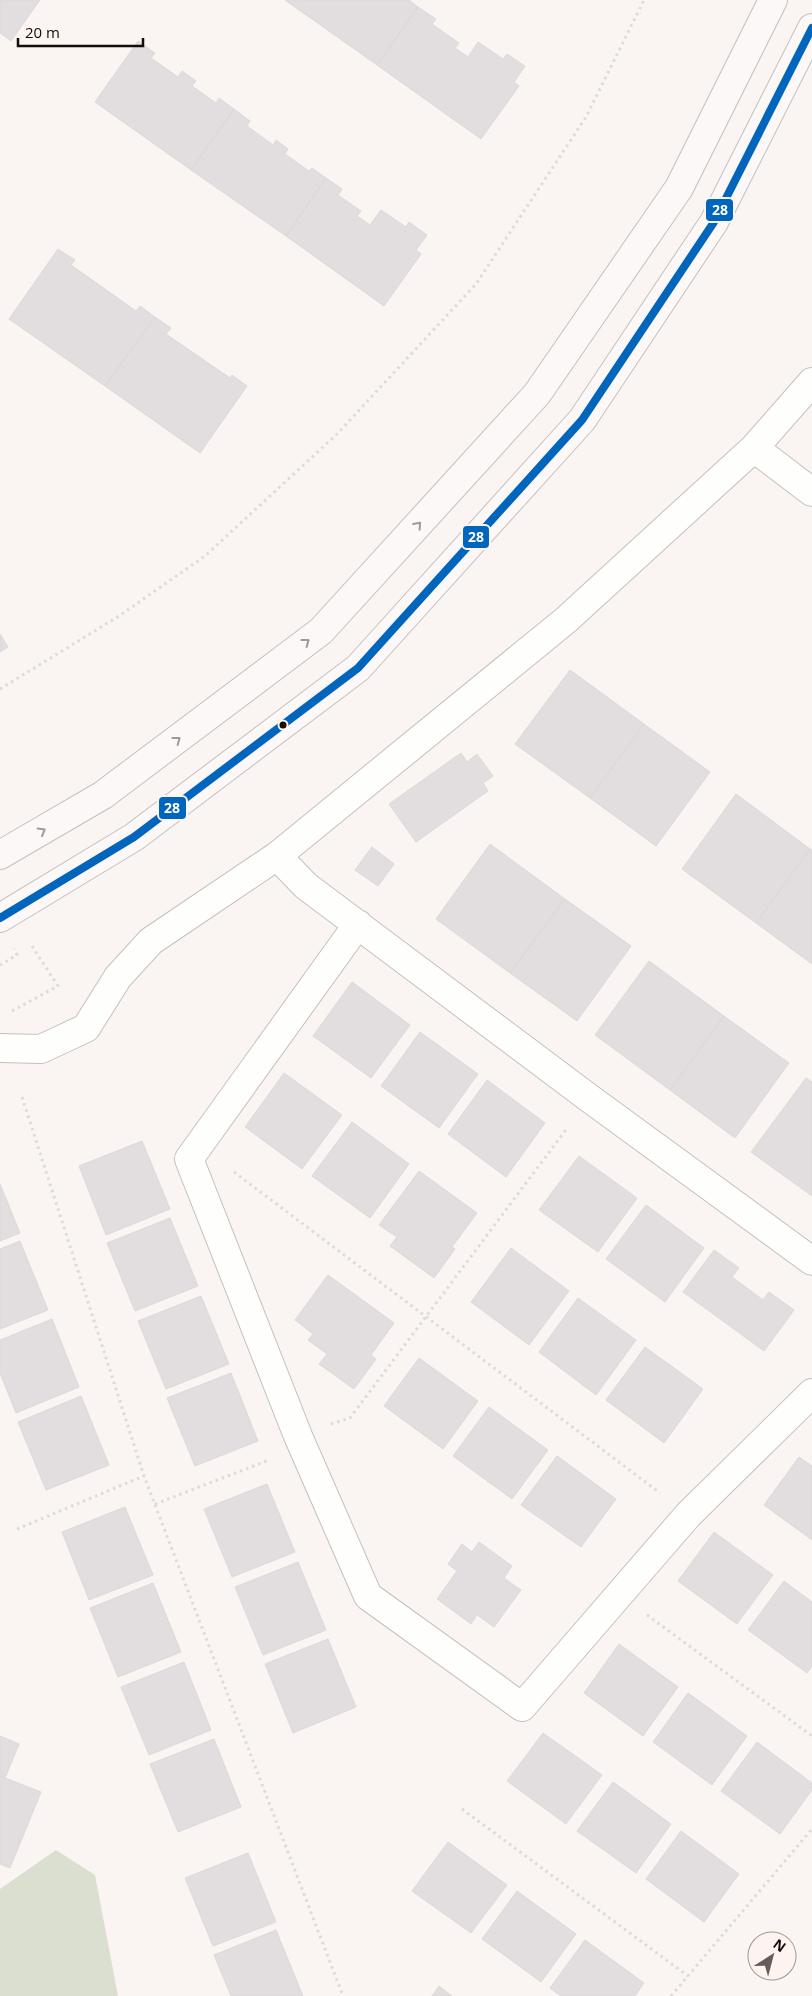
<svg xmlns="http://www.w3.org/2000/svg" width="812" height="1996" viewBox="0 0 812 1996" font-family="'Open Sans',sans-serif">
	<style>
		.green { fill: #dadfcf }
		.building { fill: #e2dddf; stroke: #ddd8da }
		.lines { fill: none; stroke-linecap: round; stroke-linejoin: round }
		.street-casing { stroke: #c6c0bc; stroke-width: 30 }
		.secondary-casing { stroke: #c6c0bc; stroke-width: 30 }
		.path { stroke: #dcdbda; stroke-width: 3; stroke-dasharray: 2.5 4; stroke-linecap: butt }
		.street { stroke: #fefefd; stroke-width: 28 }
		.secondary { stroke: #fbf8f7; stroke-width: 28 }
		.bus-1-casing { stroke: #fdf4ef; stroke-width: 11 }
		.bus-1 { stroke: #0065bd; stroke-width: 8 }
		.oneway { stroke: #9f9a98 }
		.bus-dot { fill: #140d09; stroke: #fdf4ef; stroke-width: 2 }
		.line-badge { stroke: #fdf4ef; stroke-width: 2 }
		.badge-label { font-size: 14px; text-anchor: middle; font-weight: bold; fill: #fff }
	</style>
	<rect width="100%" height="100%" fill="#faf5f2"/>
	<!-- green -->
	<path class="green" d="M56,1850L95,1875L118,1996H0V1889Z"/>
	<!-- building -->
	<path class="building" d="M0,0H40L11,41L0,33Z
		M285,0H409L418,7L377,65Z
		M418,7L436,19L432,24L459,43L455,48L468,57L478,42L503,59L507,54L525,66L514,82L519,86L481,139L377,65Z
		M138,41L155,53L151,58L178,77L182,71L196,81L192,86L216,103L219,98L234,109L191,170L95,102Z
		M234,109L250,121L247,126L273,145L276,140L288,149L285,154L309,171L312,168L326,178L286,236L191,170Z
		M326,178L342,189L338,195L361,211L357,216L370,225L381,210L406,227L409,222L427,235L416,250L421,254L384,306L286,236Z
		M58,249L75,260L71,265L136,311L140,306L155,317L105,386L9,319Z
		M155,317L171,328L166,334L230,378L232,375L247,386L200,453L105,386Z
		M0,634L8,647L0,652Z
		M570,670L644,724L590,798L515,744Z
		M644,724L710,772L656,846L590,798Z
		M461,753L467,762L477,754L493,776L483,783L488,791L416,842L389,804Z
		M736,794L810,849L756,923L682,869Z
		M490,844L565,899L510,973L436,919Z
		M372,847L394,864L378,886L355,870Z
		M810,849L812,850V964L756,923Z
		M565,899L631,946L577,1021L510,973Z
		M649,961L724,1016L670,1090L595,1035Z
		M352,982L410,1025L371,1078L313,1036Z
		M724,1016L789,1063L735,1138L670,1090Z
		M420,1032L478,1074L439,1128L381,1086Z
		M284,1073L342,1115L302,1169L245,1127Z
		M806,1078L812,1082V1196L751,1152Z
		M487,1080L545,1123L506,1177L448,1134Z
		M352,1122L409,1164L370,1218L312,1176Z
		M142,1141L170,1209L106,1235L79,1166Z
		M579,1156L637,1198L598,1252L539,1210Z
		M419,1171L477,1213L452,1247L455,1249L434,1278L390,1246L397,1237L379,1225Z
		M0,1184L20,1233L0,1241Z
		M646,1205L704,1248L665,1302L606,1259Z
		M170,1218L198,1286L135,1311L107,1243Z
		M20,1241L48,1310L0,1329V1249Z
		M511,1248L569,1291L529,1345L471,1302Z
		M714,1250L739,1268L732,1277L763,1300L769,1292L794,1310L764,1351L683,1292Z
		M328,1275L394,1323L371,1355L376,1359L354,1389L319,1364L327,1354L308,1340L313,1334L295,1320Z
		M201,1296L229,1364L166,1389L138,1321Z
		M578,1298L636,1340L596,1395L539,1352Z
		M52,1319L79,1387L16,1413L0,1373V1340Z
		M645,1347L703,1389L664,1443L606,1400Z
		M419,1358L478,1401L443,1449L384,1406Z
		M231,1373L258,1441L195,1466L167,1398Z
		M81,1396L109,1465L46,1490L18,1422Z
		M489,1407L548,1450L512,1499L453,1456Z
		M557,1456L616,1499L581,1547L521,1505Z
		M799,1457L812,1466V1540L764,1505Z
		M267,1484L295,1552L232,1577L204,1509Z
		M125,1507L153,1575L89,1600L62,1532Z
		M714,1532L773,1575L737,1624L678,1581Z
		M479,1542L512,1566L504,1578L521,1590L494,1627L477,1615L471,1624L437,1599L457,1571L448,1564L462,1544L472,1552Z
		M298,1562L326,1630L263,1655L235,1587Z
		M784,1581L812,1602V1666L807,1673L748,1630Z
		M153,1583L181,1652L118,1677L90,1608Z
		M328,1639L356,1707L293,1733L265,1664Z
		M619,1644L678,1687L643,1736L584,1693Z
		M184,1662L211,1730L149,1755L121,1687Z
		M688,1693L747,1736L712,1785L653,1742Z
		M543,1733L602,1775L566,1824L507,1781Z
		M0,1736L19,1744L5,1778L41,1792L10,1868L0,1864Z
		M214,1739L241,1807L178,1832L150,1764Z
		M757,1742L812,1783V1790L780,1834L721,1791Z
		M613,1782L671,1824L636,1873L577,1831Z
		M681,1831L739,1874L704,1922L646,1879Z
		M448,1842L507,1885L471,1933L412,1891Z
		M248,1853L276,1922L213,1946L185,1878Z
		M517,1891L576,1934L541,1982L482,1939Z
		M276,1930L303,1996H231L214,1955Z
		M585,1940L644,1983L635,1996H561L550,1988Z
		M439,1986L452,1996H432Z"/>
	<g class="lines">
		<!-- street casing -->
		<g class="street-casing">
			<path id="street" d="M754,448L812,492
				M277,856L306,886L589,1098L812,1261
				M358,924L189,1159L298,1436L368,1596L522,1707L688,1515L812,1393
				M0,1048L41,1049L86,1028L118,977L151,941L277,856L566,620L754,448L812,382"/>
		</g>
		<!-- secondary casing -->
		<g class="secondary-casing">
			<path id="secondary" d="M0,855L103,795L321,631L537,394L679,188L773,0
				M0,918L134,837L358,668L582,420L714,222L812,28"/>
		</g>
		<!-- path -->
		<path class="path" d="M0,689L119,616L205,556L337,434L476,284L586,117L644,0
			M0,965L17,955L14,949
			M12,1011L58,986L30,943
			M22,1097L144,1476L343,1996
			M234,1172L660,1493
			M331,1424L350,1418L568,1127
			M155,1504L269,1460
			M17,1529L144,1476
			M647,1615L812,1736
			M462,1809L688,1976
			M671,1996L812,1829"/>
		<!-- street -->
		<use href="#street" class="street"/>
		<!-- secondary -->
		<use href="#secondary" class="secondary"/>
		<!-- bus-1 casing -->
		<g class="bus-1-casing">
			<path id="bus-1" d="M0,918L134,837L358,668L582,420L714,222L812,28"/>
		</g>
		<!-- bus-1 -->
		<use href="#bus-1" class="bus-1"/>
	</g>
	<!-- one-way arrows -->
	<defs><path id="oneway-chevron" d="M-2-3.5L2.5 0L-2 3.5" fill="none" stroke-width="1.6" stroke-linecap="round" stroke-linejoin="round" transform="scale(1.25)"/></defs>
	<g class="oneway">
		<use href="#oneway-chevron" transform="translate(418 525) rotate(-48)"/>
		<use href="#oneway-chevron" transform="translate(306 642) rotate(-37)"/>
		<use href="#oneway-chevron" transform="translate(177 740) rotate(-37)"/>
		<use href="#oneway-chevron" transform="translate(42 831) rotate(-30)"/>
	</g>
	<!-- markers -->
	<circle class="bus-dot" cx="283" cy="725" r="4.5"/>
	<g class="line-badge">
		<rect x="705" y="198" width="29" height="24" rx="5" fill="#0065bd"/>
		<rect x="462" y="525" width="28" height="24" rx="5" fill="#0065bd"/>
		<rect x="158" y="796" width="29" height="24" rx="5" fill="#0065bd"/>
	</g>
	<g class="badge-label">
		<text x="720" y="215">28</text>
		<text x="476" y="542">28</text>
		<text x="172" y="813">28</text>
	</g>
	<!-- north arrow -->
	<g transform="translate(772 1956) rotate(36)"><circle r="24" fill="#fdf4ef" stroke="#a09893"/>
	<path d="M0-4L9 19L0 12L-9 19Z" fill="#645e5b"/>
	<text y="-8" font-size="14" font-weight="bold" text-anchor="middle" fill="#140d09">N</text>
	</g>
	<!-- scale -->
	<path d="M18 38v8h125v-8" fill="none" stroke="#140d09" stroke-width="2.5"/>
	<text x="25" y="38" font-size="15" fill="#140d09" stroke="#fdf4ef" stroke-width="4" paint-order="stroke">20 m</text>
</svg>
